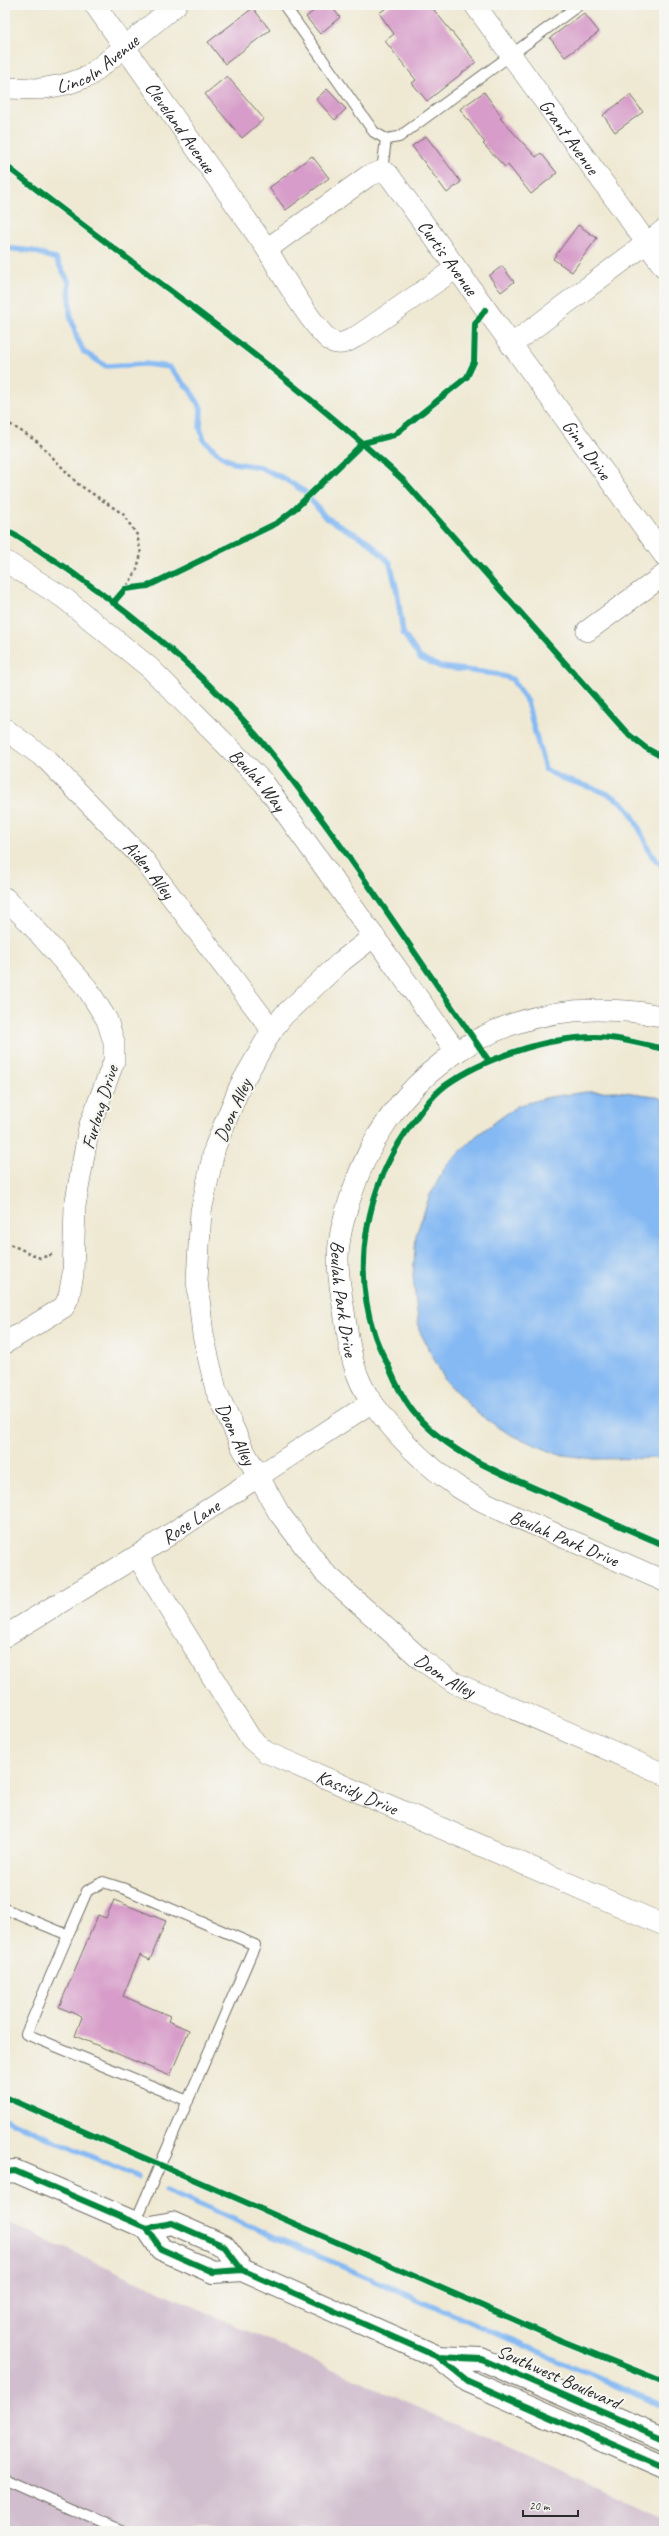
<svg xmlns="http://www.w3.org/2000/svg" width="669" height="2536" viewBox="0 0 669 2536" font-family="Caveat,sans-serif">
	<style>
		.industrial { fill: #d0bdcd }
		.water { fill: #85b9f3; stroke: #58728f }
		.lines { fill: none; stroke-linecap: round; stroke-linejoin: round }
		.stream { stroke: #85b9f3; stroke-width: 5.5 }
		.building { fill: #d79cc9 }
		.service-casing { stroke: #706e66; stroke-width: 12 }
		.minor-casing { stroke: #706e66; stroke-width: 22 }
		.tertiary-casing { stroke: #706e66; stroke-width: 24 }
		.path { stroke: #706e66; stroke-width: 2.5; stroke-dasharray: 3 3; stroke-linecap: butt }
		.service { stroke: #fff; stroke-width: 10 }
		.minor { stroke: #fff; stroke-width: 21 }
		.tertiary { stroke: #fff; stroke-width: 22 }
		.cycleway-casing { stroke: #f6f6f2; stroke-width: 8 }
		.cycleway { stroke: #00873e; stroke-width: 6 }
		.labels { text-anchor: middle; stroke-width: 4; stroke-linejoin: round; paint-order: stroke }
		.street-label { font-size: 19px; fill: #2b2b2b; stroke: #f6f6f2 }
	</style>
	<rect width="100%" height="100%" fill="#f6f6f2"/>
	<filter id="ink" filterUnits="userSpaceOnUse"><feTurbulence type="fractalNoise" baseFrequency=".025" numOctaves="2"/><feDisplacementMap in="SourceGraphic" scale="8" xChannelSelector="R" yChannelSelector="G"/><feConvolveMatrix kernelMatrix="1 2 1 2 8 2 1 2 1" color-interpolation-filters="sRGB"/></filter>
	<filter id="wash" filterUnits="userSpaceOnUse"><feTurbulence type="fractalNoise" baseFrequency=".012" numOctaves="4" result="noise"/><feDisplacementMap in="SourceGraphic" scale="16" xChannelSelector="R" yChannelSelector="G"/><feGaussianBlur stdDeviation="0.9" result="paint"/><feColorMatrix in="noise" values="0 0 0 0 0 0 0 0 0 0 0 0 0 0 0 0 0 1.4 0 .05"/><feComposite in="paint" operator="in"/></filter>
	<g filter="url(#wash)">
		<rect width="100%" height="100%" fill="#efe9d3"/>
		<!-- industrial -->
		<path class="industrial" d="M5,2221L664,2519V2531H5Z"/>
		<!-- water -->
		<path class="water" d="M617,1091L655,1096L664,1100V1458L594,1459L557,1454L509,1434L477,1413L445,1380L419,1330L413,1276L416,1235L430,1195L446,1166L476,1136L517,1106L549,1097L586,1092Z"/>
		<g class="lines">
			<!-- stream -->
			<path class="stream" d="M5,248L33,251L56,259L69,282L70,314L77,338L84,352L106,366L146,364L169,367L190,390L201,408L200,428L204,440L220,455L234,463L260,467L285,479L305,492L325,517L369,542L390,563L397,591L403,633L420,658L441,667L496,674L512,679L527,702L545,769C568,785 598,785 620,801C634,811 643,839 651,854C654,859 660,863 664,867
				M5,2119L138,2177
				M166,2190L664,2406"/>
		</g>
		<g id="blocks">
			<!-- building -->
			<path class="building" d="M321,5H330L340,17L320,34L306,17Z
				M391,5H430L476,62L427,101L412,83L416,80L385,41L394,34L379,13Z
				M253,8L270,30L225,64L208,42Z
				M584,13L599,32L565,57L550,38Z
				M227,76L264,119L242,138L205,94Z
				M327,89L346,109L335,120L316,99Z
				M484,92L502,117L500,118L536,157L541,153L557,173L531,194L508,165L505,167L483,144L485,143L460,109Z
				M630,95L643,112L615,132L603,115Z
				M426,136L461,182L447,193L412,146Z
				M312,156L329,178L286,210L269,188Z
				M578,225L597,238L572,272L553,259Z
				M502,266L514,282L501,292L489,276Z
				M114,1900L166,1921L150,1960L140,1955L123,1996L170,2016L168,2021L189,2030L170,2076L75,2036L82,2017L59,2007L98,1915L106,1918Z"/>
		</g>
	</g>
	<g filter="url(#ink)">
		<use href="#blocks" fill-opacity="0" stroke="#706e66" stroke-width="1"/>
		<g class="lines">
			<!-- service casing -->
			<g class="service-casing">
				<path id="service" d="M284,5L374,132L386,139L399,137L579,5
					M382,171L386,139
					M5,1909L68,1935L87,1891L103,1882L125,1889L255,1945L135,2223
					M68,1935L26,2034L188,2101
					M5,2479L122,2531"/>
			</g>
			<!-- minor casing -->
			<g class="minor-casing">
				<g id="minor">
					<path id="s1" d="M95,5L267,249C277,267 317,335 333,342C343,346 351,339 359,335L455,269"/>
					<path id="s2" d="M475,5L664,267"/>
					<path id="s3" d="M5,88L40,89L67,84L89,76L176,5"/>
					<path id="s4" d="M267,249L368,176L382,171L388,174L664,555"/>
					<path d="M511,345L664,230"/>
					<path id="s5" d="M5,561L64,598L150,668L264,783L456,1051"/>
					<path d="M587,631L664,575"/>
					<path id="s6" d="M5,729L47,760L143,859L272,1030"/>
					<path d="M5,898L29,922L87,988L107,1020L114,1042V1061L89,1127L75,1206L73,1274L69,1296L64,1307L5,1343"/>
					<path id="s7" d="M374,936L342,961L284,1015L272,1030L240,1086L215,1147L201,1211L197,1280L203,1335L216,1390L242,1447L279,1513L324,1572L423,1661L455,1683L664,1774"/>
					<path id="s8" d="M664,1017C641,1011 621,1010 597,1010C482,1010 387,1084 352,1193C345,1213 338,1237 338,1259C338,1276 341,1294 344,1311C349,1344 352,1375 372,1402C395,1434 425,1465 458,1487C489,1507 524,1520 558,1535C593,1550 629,1565 664,1581"/>
					<path id="s9" d="M137,1556L251,1739L266,1752L664,1925"/>
					<path id="s10" d="M5,1636L137,1556L372,1402"/>
				</g>
			</g>
			<!-- tertiary casing -->
			<g class="tertiary-casing">
				<path id="tertiary" d="M5,2172L15,2171L147,2228L161,2249L213,2272L242,2270L438,2357L468,2381L664,2467
					M147,2228L172,2223L224,2246L242,2270
					M438,2357L481,2359L664,2439"/>
			</g>
			<!-- path -->
			<path class="path" d="M5,421L38,442L78,484L123,514L137,535L141,554L136,572L125,589
				M5,1242L40,1258L54,1254"/>
			<!-- service -->
			<use href="#service" class="service"/>
			<!-- minor -->
			<use href="#minor" class="minor"/>
			<!-- tertiary -->
			<use href="#tertiary" class="tertiary"/>
			<!-- cycleway casing -->
			<g class="cycleway-casing">
				<path id="cycleway" d="M5,165C138,270 280,365 404,481L627,733L646,748L664,758
					M5,529C88,579 167,640 234,710C267,745 296,785 325,824C382,902 434,982 489,1061
					M113,603L125,589L148,586L277,523L296,508L363,443L394,435L467,377L474,362L475,324L485,310
					M664,1049C641,1044 618,1037 595,1037C548,1037 484,1058 446,1085C430,1097 417,1116 406,1132C367,1189 352,1266 374,1333C377,1344 383,1355 388,1365C395,1382 404,1402 416,1415C451,1455 504,1475 551,1495C589,1512 626,1529 664,1545
					M5,2097L560,2340L664,2382
					M5,2172L15,2171L147,2228L161,2249L213,2272L242,2270L438,2357L468,2381L664,2467
					M147,2228L172,2223L224,2246L242,2270
					M438,2357L481,2359L664,2439"/>
			</g>
			<!-- cycleway -->
			<use href="#cycleway" class="cycleway"/>
		</g>
	</g>
	<g class="labels">
		<!-- street labels -->
		<g class="street-label">
			<text dy="7" stroke="none"><textPath href="#s3" startOffset="99">Lincoln Avenue</textPath></text>
			<text dy="7" stroke="none"><textPath href="#s1" startOffset="149">Cleveland Avenue</textPath></text>
			<text dy="7" stroke="none"><textPath href="#s2" startOffset="162">Grant Avenue</textPath></text>
			<text dy="7" stroke="none"><textPath href="#s4" startOffset="249">Curtis Avenue</textPath></text>
			<text dy="7" stroke="none"><textPath href="#s4" startOffset="486">Ginn Drive</textPath></text>
			<text dy="7" stroke="none"><textPath href="#s5" startOffset="336">Beulah Way</textPath></text>
			<text dy="7" stroke="none"><textPath href="#s6" startOffset="202">Aiden Alley</textPath></text>
			<text transform="translate(99 1107) rotate(-73)" y="7">Furlong Drive</text>
			<text transform="translate(232 1110) rotate(-66)" y="7">Doon Alley</text>
			<text dy="7" stroke="none"><textPath href="#s8" startOffset="503">Beulah Park Drive</textPath></text>
			<text dy="7" stroke="none"><textPath href="#s7" startOffset="564">Doon Alley</textPath></text>
			<text dy="7" stroke="none"><textPath href="#s10" startOffset="218">Rose Lane</textPath></text>
			<text dy="7" stroke="none"><textPath href="#s8" startOffset="851">Beulah Park Drive</textPath></text>
			<text dy="7" stroke="none"><textPath href="#s7" startOffset="888">Doon Alley</textPath></text>
			<text dy="7" stroke="none"><textPath href="#s9" startOffset="335">Kassidy Drive</textPath></text>
			<text transform="translate(559 2376) rotate(24)" y="7">Southwest Boulevard</text>
		</g>
	</g>
	<!-- margin -->
	<rect width="669" height="2536" fill="none" stroke="#f6f6f2" stroke-width="20"/>
	<!-- scale -->
	<path d="M523 2510v6h55v-6" fill="none" stroke="#2b2b2b" stroke-width="2"/>
	<text x="529" y="2510" font-size="12" fill="#2b2b2b" stroke="#f6f6f2" stroke-width="3" paint-order="stroke">20 m</text>
</svg>
